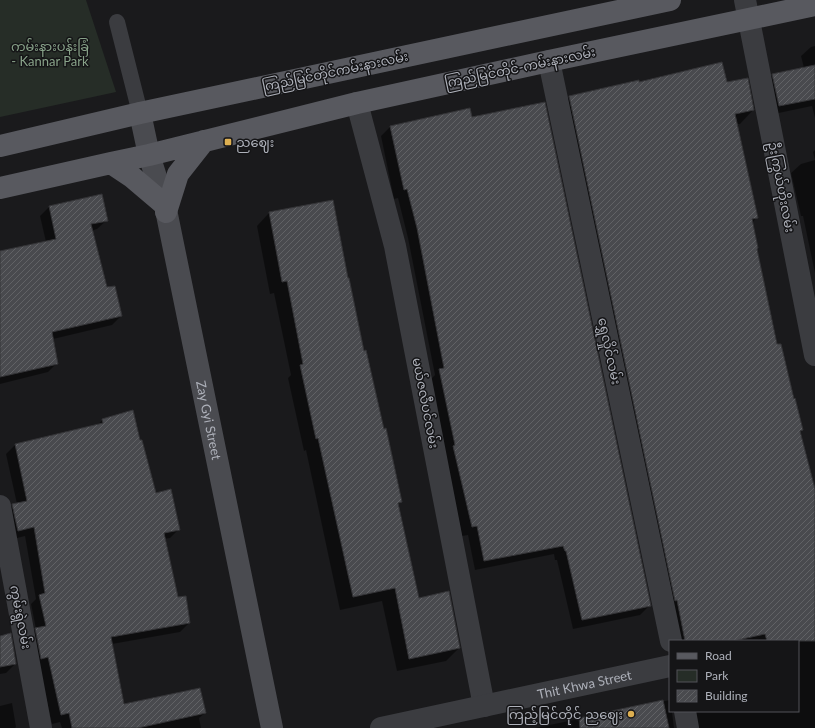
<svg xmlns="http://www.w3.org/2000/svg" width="815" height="728" viewBox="0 0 815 728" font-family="Lato,'Noto Sans Myanmar',sans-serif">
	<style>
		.park { fill: #262d27 }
		.shadow { fill: #0007 }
		.building { fill: url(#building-hatch); stroke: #343437 }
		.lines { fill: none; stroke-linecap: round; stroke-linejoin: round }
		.service { stroke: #3b3c40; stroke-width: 16 }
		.minor { stroke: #3b3c40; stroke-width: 22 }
		.secondary { stroke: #4a4b50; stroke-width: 22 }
		.primary { stroke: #58595f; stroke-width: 22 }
		.poi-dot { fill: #ddaf51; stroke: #151517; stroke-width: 1.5 }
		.labels { text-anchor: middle; stroke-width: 3; stroke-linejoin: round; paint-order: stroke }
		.park-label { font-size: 13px; fill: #88a289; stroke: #151517 }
		.street-label { font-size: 13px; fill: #aeb1ba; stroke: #151517 }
		.poi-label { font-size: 13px; fill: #aeb1ba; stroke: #151517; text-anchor: start }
	</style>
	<defs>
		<pattern id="building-hatch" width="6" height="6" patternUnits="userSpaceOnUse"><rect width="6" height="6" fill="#494a4e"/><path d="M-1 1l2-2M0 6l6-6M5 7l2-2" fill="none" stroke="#616265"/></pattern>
	</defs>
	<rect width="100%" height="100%" fill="#1a1a1c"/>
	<!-- park -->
	<path class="park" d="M0,0H86L116,92L0,117Z"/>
	<!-- shadow -->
	<path class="shadow" d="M815,46V118L812,106L769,115L763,84L773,75L804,68L801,56L811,47Z
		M638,83L726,84L753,110L740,124H736L757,217L752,223L756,249L777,345L801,430L799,432L815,493V728H685L676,713L672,712L674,728H535L670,700V711H798V641H670L556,111L570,97Z
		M469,110L471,118L650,605L640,615L573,629L557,560H555L554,554L475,570L468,535L462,536L430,380L435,375L408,238L398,198L394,199L381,136L390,127Z
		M815,150V273L803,216H801L791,173L801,164L815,160L813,152Z
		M49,207L107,220L97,229L91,231L107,289L121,316L112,325L53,339L57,363L48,372L0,384V252L46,242L40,216Z
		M269,213L363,352L401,502L397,505L418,599L459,648L446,661L397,671L382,601L340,610L306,450L304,451L288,378L291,375L274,293L270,294L257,226Z
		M103,420L139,441L156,494L179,529L170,538L164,539L178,598L189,623L180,632L112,644L123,705L205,713L199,718L201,728H62L60,722L52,724L39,666L27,638L36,629L31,604L36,599L25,536L9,540L4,514L13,505L17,504L6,454L15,445L97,425Z
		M10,634L15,664L6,673L0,674V635Z
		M12,703L16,727L15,728H0V706Z"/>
	<!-- building -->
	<path class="building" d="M722,62L727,82L748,78L754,110L735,114L758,218L752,219L758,248L757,249L777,344H781L794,399L795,398L803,430L800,431L815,489V641H767L765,634L733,641H685L677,600L675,601L569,96L639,80V82Z
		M815,65V99L779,106L772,74Z
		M545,102L651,606L582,620L566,551H565L563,546L484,561L477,526L472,527L461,480L453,446L455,445L439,369L444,368L417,228L407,189L404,190L390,126L470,108L472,117Z
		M102,194L108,221L91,224L107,287L115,286L122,316L52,332L58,364L0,377V251L56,239L49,206Z
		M333,200L348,278H349L364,351L366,350L384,429L386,428L402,502L398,503L419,598L449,591L460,648L409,659L395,588L353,597L318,438L316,439L300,365L303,364L287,281L282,282L269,212Z
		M133,410L140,440H142L156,493L171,489L180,530L164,533L178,597L186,596L190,623L111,637L124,704L200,688L206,713L138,728H72L69,713L61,715L48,657L41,659L35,628L46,626L39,595L45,593L34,527L18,531L15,518L12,504L27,501L15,444L103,423L102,419Z
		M11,633L16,664L0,667V636Z
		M663,700L669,728H580L579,718Z"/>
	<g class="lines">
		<!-- service -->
		<path class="service" d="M117,22L140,113"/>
		<!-- minor -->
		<g class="minor">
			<path d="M745,0L815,355"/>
			<path d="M549,61L671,641"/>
			<path d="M357,103L395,246L484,706"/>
			<path d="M0,506L41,728"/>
			<path d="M685,711L688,728"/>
			<path id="s1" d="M381,728L670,666"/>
		</g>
		<!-- secondary -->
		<path class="secondary" id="s2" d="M140,113L149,155L165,205L272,728"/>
		<!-- primary -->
		<path class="primary" d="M0,146L140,113L670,0
			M111,163L132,177L165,205
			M0,188L111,163L149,155L357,103L549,61L815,5
			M166,212L178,174L204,141"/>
	</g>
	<!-- markers -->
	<g class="poi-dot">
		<rect x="224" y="138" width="8" height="8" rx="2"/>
		<circle cx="631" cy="714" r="4"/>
	</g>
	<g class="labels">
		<!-- park labels -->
		<g class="park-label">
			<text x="50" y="51">ကမ်းနားပန်းခြံ<tspan x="50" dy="15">- Kannar Park</tspan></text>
		</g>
		<!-- street labels -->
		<g class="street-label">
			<text transform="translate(520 67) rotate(-12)" y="5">ကြည်မြင်တိုင်-ကမ်းနားလမ်း</text>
			<text transform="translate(335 71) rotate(-12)" y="5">ကြည်မြင်တိုင်ကမ်းနားလမ်း</text>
			<text transform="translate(782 187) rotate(79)" y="5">ဦးကြွယ်ဟိုးလမ်း</text>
			<text transform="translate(610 351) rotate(78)" y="5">ရွှေလှိုင်လမ်း</text>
			<text transform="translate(426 403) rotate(79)" y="5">မယ်ဇလီပင်လမ်း</text>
			<text dy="5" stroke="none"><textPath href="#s2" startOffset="315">Zay Gyi Street</textPath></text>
			<text transform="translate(21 617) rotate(79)" y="5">ကွမ်းရွဲလမ်း</text>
			<text dy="5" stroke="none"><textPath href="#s1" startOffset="208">Thit Khwa Street</textPath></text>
		</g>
		<!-- poi labels -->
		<g class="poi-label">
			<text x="236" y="147">ညဈေး</text>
			<text x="623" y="719" text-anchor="end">ကြည့်မြင်တိုင် ညဈေး</text>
		</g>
	</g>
	<!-- legend -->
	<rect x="669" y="640" width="130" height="72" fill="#151517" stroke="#525358"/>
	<rect x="677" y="653" width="20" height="6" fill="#58595f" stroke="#525358"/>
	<text x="705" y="660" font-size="12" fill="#aeb1ba">Road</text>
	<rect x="677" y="670" width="20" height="12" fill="#262d27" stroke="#525358"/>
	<text x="705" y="680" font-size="12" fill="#aeb1ba">Park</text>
	<rect x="677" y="690" width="20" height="12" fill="url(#building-hatch)" stroke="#525358"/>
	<text x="705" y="700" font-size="12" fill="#aeb1ba">Building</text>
</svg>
